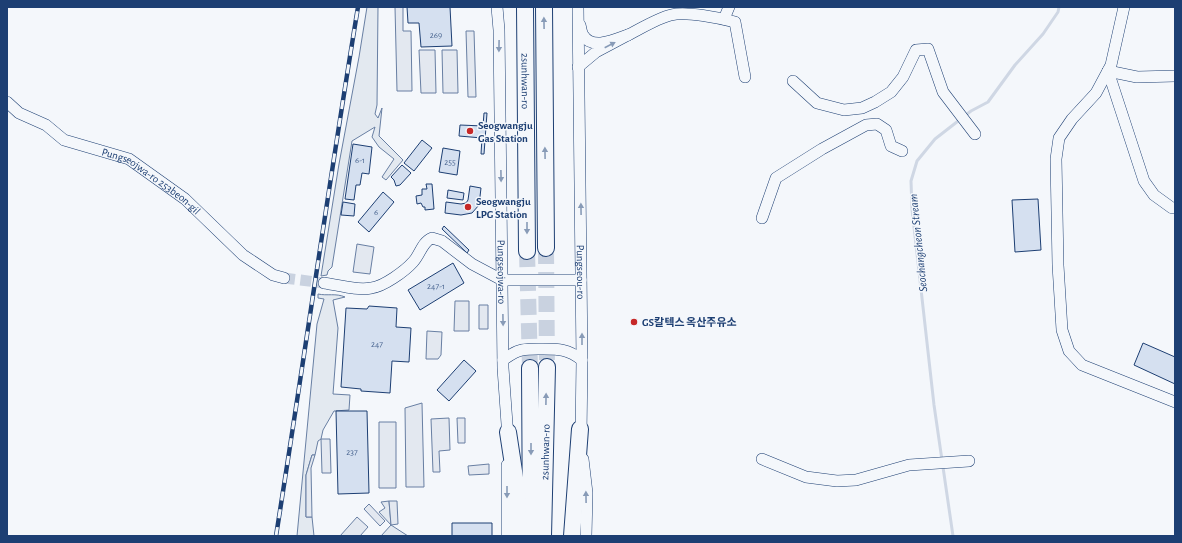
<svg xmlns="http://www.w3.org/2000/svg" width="1182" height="543" viewBox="0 0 1182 543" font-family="'Alegreya Sans','Noto Sans KR',sans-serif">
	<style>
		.green { fill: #e3e9f0; stroke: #687fa3 }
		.parking { fill: #e3e8f0; stroke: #687fa3 }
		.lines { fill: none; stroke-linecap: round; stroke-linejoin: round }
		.stream { stroke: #cfd7e4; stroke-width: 3 }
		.building { fill: #d5e0f0; stroke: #1d3f73 }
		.minor-tunnel { stroke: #c9d2e0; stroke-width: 11; stroke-dasharray: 11 5.5; stroke-linecap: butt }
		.highway-tunnel { stroke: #c9d2e0; stroke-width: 16; stroke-dasharray: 16 8; stroke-linecap: butt }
		.minor-casing { stroke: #1d3f73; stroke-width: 12 }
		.highway-casing { stroke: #1d3f73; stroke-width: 18 }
		.minor { stroke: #f4f7fb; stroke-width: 11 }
		.highway { stroke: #f4f7fb; stroke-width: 16 }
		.rail-casing { stroke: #1d3f73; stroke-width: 4.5 }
		.rail { stroke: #f4f7fb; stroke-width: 3; stroke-dasharray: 9; stroke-linecap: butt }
		.oneway { fill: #889bb7 }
		.poi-dot { fill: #c62828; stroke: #f4f7fb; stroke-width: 1.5 }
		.labels { text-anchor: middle; stroke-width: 3; stroke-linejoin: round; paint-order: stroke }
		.number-label { font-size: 9px; fill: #4b6792 }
		.street-label { font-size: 11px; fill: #1d3f73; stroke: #f4f7fb }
		.poi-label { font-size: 11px; font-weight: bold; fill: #1d3f73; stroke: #f4f7fb; text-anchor: start }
		.water-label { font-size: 12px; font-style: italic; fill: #1d3f73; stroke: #f4f7fb }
	</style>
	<rect width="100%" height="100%" fill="#f4f7fb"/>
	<!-- green -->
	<path class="green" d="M367,7H378L377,105L375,114L378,118L382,108L379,136L403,160L386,180L382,177L394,159L379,147L372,137L375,127L352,141L332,267L328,271L327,275L321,276L339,164L359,57Z
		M318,294C327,296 336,293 345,297L333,300L338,328L333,394L350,395L349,410L334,411L323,430L321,439L318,441L315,455H312L306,475V517H312L314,536H297L317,324L324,299L318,298Z
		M389,501L391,525L408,536H381L391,525L379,512L385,508L381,502Z"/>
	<!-- parking -->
	<path class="parking" d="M395,7H403V31H411L412,91H397Z
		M466,31H474L476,97H468Z
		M419,50H435L436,93H421Z
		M442,50H457L458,93H443Z
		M357,244L374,247L370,274L353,272Z
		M455,301H469V331H454Z
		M479,305H488V329H479Z
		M427,331L442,332L441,355L438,359H426Z
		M422,403L424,487H406L405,408Z
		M449,418L450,450L439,451L440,472H433L431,419Z
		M457,418H465V443H458Z
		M379,422H396V488H379Z
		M321,439H330L331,473H322Z
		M312,455H315L311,468L312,517H306V475Z
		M489,464V474L469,475L468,466Z
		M389,501H397L398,524L391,525Z
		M369,504L385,521L380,526L364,509Z
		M357,517L368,527L360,536H340Z"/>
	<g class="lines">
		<!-- stream -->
		<path class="stream" d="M953,536L934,405L912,209L911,181L917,161L935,139L971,111L988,102L1015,65L1043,34L1058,12L1059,7"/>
	</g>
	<!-- building -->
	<path class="building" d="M407,7H450L452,46L421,47L419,23H408Z
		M484,113H487L484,154H481L482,138L459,136L460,125L483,126Z
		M422,140L432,148L414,171L404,163Z
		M353,144L372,147L369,174L362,173L360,185H356L354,200L345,199Z
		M443,148L460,151L457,175L439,172Z
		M402,165L411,173L400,185L396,186L394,180L391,177Z
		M426,184H432L434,209L425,210V207H423L421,203L417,204L416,196L422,195V189H427Z
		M470,186L481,188L479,205L472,213L461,215L445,213L446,202L461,204L466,203L468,200Z
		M448,190L464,193L463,200L447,198Z
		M383,192L394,202L369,232L358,222Z
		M1038,199L1041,250L1015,252L1012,200Z
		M343,202L355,204L354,216L341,215Z
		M444,226L469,250L467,253L442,229Z
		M453,263L464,283L420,310L408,290Z
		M369,306L397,308L396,327L411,328L409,362L392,361L390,393L361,391V389L341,387L346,308L367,309Z
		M1143,343L1175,357V384L1134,365Z
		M464,360L476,371L449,401L437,390Z
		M336,411H367L369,493L338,494Z
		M452,523H492V536H452Z"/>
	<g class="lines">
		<!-- minor-tunnel -->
		<path class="minor-tunnel" d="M284,278L324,283"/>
		<!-- highway-tunnel -->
		<path class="highway-tunnel" d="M546,248L547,367
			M527,251L530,368"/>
		<!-- minor casing -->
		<g class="minor-casing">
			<g id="minor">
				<path id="s1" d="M497,7L499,30L503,368L508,438"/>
				<path id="s2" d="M578,7L582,360L581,436"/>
				<path d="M1124,7L1111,65L1096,93L1072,119L1059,138L1056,159L1058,265L1062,330L1069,351L1082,365L1175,402"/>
				<path d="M724,19L729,7"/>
				<path d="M628,35C640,29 658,18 671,15C686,11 720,18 735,22L745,77"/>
				<path d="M578,67L596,52L628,35C616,39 592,51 583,35C581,32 581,28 580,25"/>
				<path d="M1108,71L1144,181L1154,195L1172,208H1175"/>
				<path d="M1108,71L1137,77L1175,76"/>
				<path d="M793,81L817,103L844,110L862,108L875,102L891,92L903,77L916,50L928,49L943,92L975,134"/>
				<path id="s3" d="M7,102L19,113L46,125L64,140L129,159L185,199L243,255L273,275L284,278"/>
				<path d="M762,218L776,178L822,149L866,125L877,124L886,130L891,146L902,151"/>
				<path d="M324,283C339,285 356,291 371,288C383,287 405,271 413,262C420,255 422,242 432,238L442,241L472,264L502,280H581"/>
				<path d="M503,360C509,356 515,351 522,350C527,349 533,349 538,349C557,349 567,348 582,360"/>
				<path d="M583,459L587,493L586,536"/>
				<path d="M762,459L806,477L837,481L856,480L909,465L969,461"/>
				<path d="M507,536V465"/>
			</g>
		</g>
		<!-- highway casing -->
		<g class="highway-casing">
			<g id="highway">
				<path id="s4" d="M525,7L527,251"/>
				<path d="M544,7L546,248"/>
				<path d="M530,368L531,536"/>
				<path d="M508,432L517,491L519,536"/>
				<path id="s5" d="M543,536L547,367"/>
				<path d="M572,536L580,429"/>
			</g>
		</g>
		<!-- minor -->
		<use href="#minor" class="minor"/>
		<!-- highway -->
		<use href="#highway" class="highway"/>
		<!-- rail casing -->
		<g class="rail-casing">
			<path id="rail" d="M276,536C304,360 329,183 358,7"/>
		</g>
		<!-- rail -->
		<use href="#rail" class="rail"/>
	</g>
	<!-- one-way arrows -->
	<defs><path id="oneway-solid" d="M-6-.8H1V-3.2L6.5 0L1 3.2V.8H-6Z"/></defs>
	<g class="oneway">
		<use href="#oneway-solid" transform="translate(544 23) rotate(-91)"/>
		<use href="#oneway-solid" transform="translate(610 45) rotate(-27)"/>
		<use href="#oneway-solid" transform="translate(499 46) rotate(91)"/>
		<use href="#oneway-solid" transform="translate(545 153) rotate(-91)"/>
		<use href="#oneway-solid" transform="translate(501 176) rotate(89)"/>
		<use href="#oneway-solid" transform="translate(581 209) rotate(-91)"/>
		<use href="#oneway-solid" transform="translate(527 228) rotate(90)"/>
		<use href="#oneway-solid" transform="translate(503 320) rotate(89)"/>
		<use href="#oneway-solid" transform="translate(582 339) rotate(-90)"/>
		<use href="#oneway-solid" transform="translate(546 399) rotate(-89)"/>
		<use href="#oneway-solid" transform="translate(531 449) rotate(90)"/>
		<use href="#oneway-solid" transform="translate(507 492) rotate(90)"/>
		<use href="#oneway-solid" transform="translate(586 497) rotate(-91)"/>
	</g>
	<!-- markers -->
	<g class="poi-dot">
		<circle cx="470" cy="131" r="4"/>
		<circle cx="468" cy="207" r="4"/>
		<circle cx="634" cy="322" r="4"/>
	</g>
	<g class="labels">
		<!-- number labels -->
		<g class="number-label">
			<text x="436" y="38">269</text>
			<text x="360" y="163">6-1</text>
			<text x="450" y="165">255</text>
			<text x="376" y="215">6</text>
			<text x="436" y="289">247-1</text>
			<text x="377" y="347">247</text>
			<text x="352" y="455">237</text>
		</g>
		<!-- street labels -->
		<g class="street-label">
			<text dy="4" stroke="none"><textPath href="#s4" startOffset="74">2sunhwan-ro</textPath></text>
			<text dy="4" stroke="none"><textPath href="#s3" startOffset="167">Pungseojwa-ro 253beon-gil</textPath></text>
			<text dy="4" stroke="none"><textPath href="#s1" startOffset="265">Pungseojwa-ro</textPath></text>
			<text dy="4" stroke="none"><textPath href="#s2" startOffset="265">Pungseou-ro</textPath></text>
			<text dy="4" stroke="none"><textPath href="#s5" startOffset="84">2sunhwan-ro</textPath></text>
		</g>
		<!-- poi labels -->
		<g class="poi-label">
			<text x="478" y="129">Seogwangju<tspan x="478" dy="13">Gas Station</tspan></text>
			<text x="476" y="205">Seogwangju<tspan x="476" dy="13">LPG Station</tspan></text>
			<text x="642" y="326">GS칼텍스 옥산주유소</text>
		</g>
		<!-- water labels -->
		<g class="water-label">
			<text transform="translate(918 243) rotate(-96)" y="4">Seochangcheon Stream</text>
		</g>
	</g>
	<!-- border -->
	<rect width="1182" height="543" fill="none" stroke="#1d3f73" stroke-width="16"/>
</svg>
